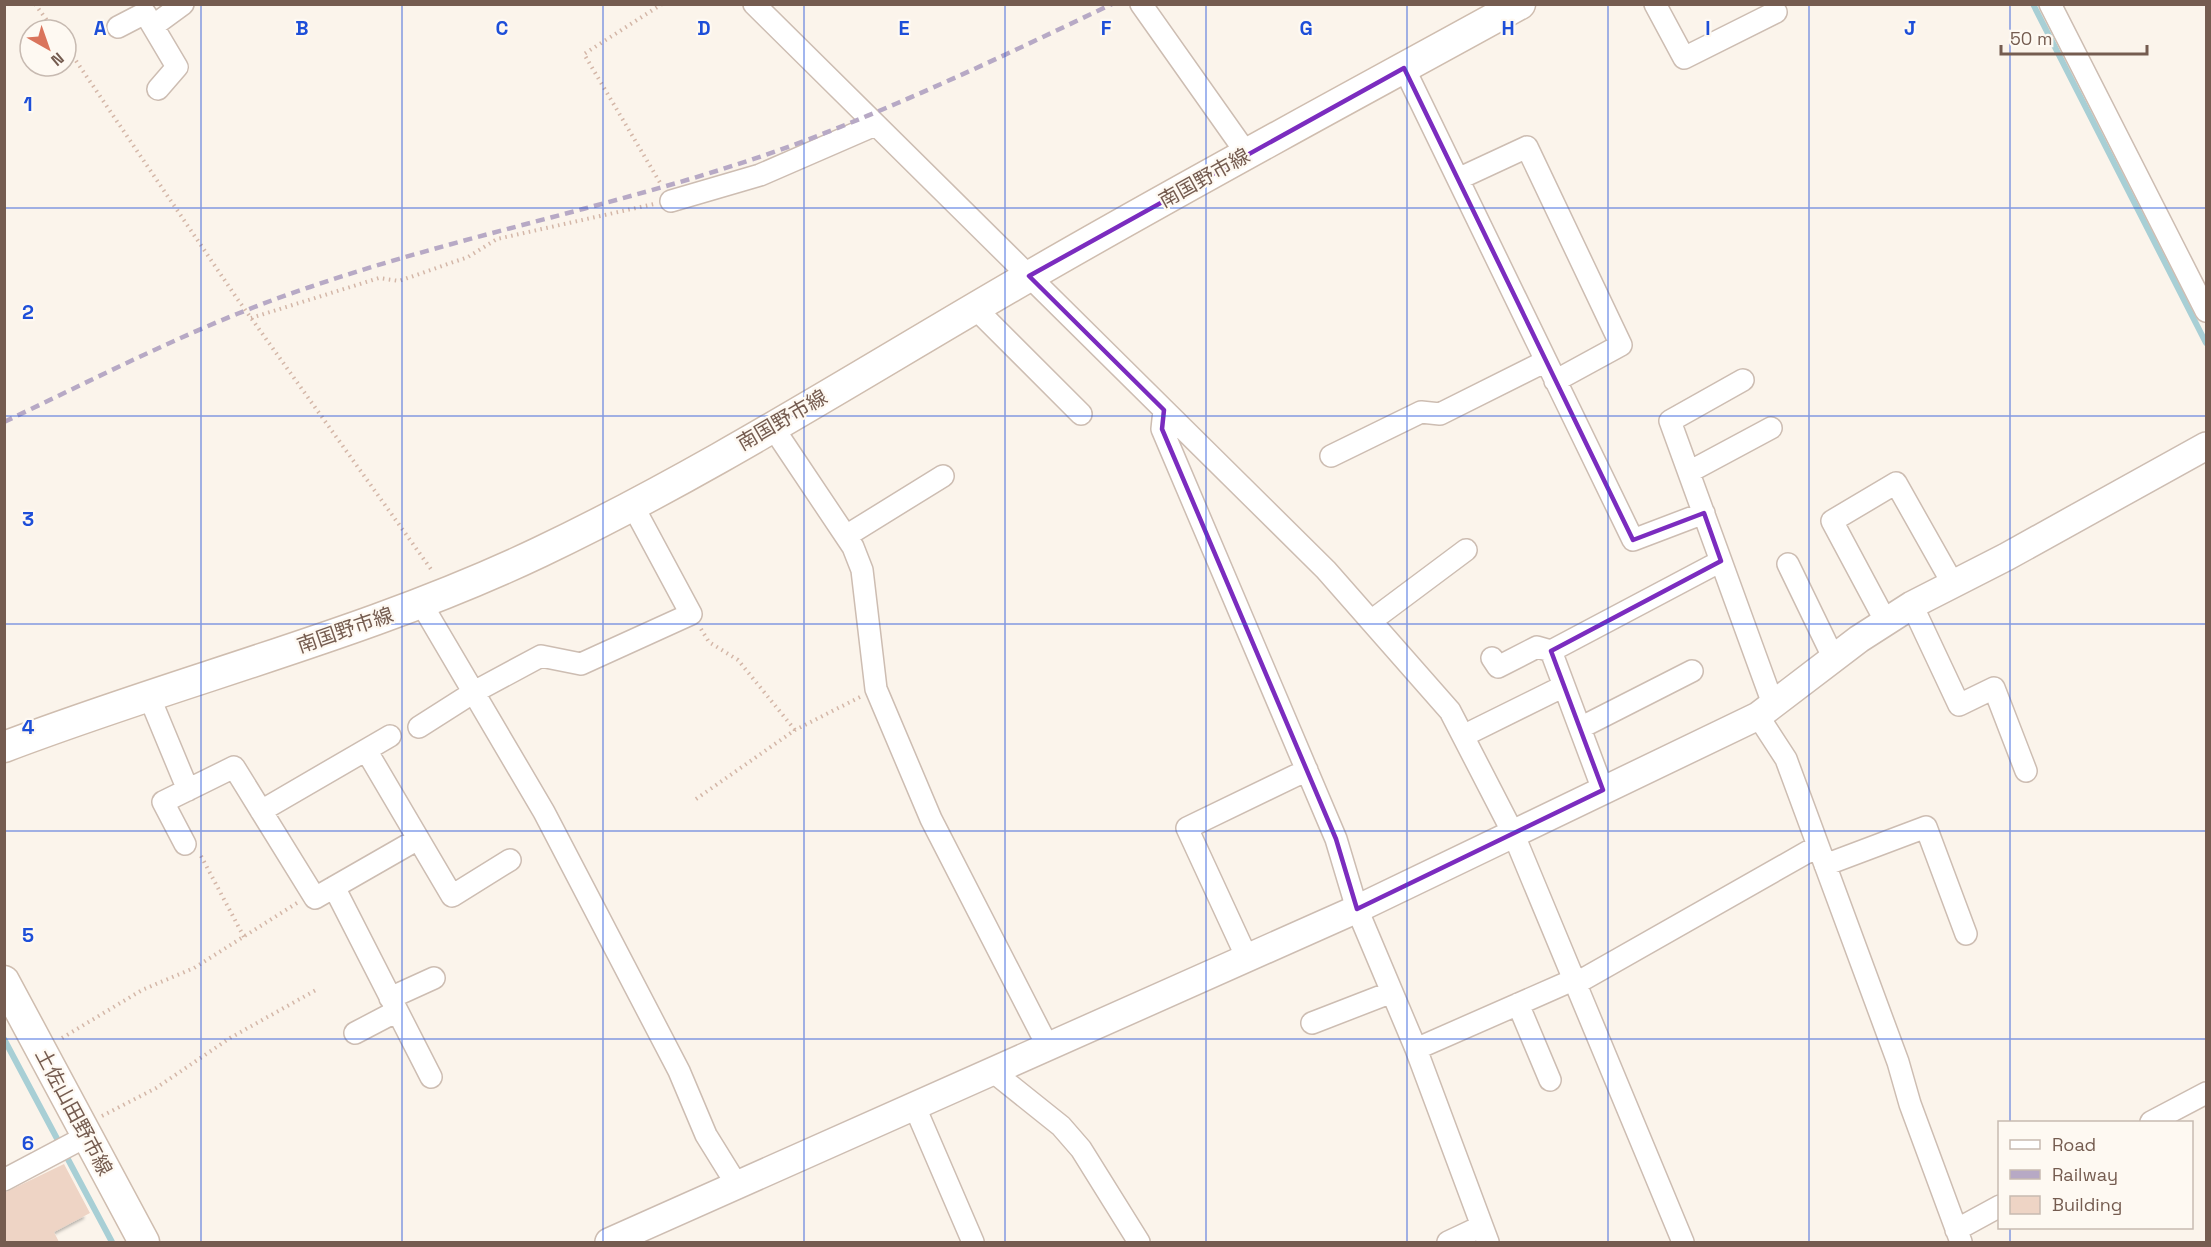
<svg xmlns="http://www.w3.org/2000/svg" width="2211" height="1247" viewBox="0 0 2211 1247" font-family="'Space Grotesk','Noto Sans JP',sans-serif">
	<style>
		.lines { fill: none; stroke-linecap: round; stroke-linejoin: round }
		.stream { stroke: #a8cfd5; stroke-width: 6 }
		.building { fill: #eed4c5; filter: url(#shadow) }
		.minor-casing { stroke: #cdbdb2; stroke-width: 24 }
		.tertiary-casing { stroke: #cdbdb2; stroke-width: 30 }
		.secondary-casing { stroke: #cfbdaf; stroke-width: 33 }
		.path { stroke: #d4b7a8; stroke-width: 4; stroke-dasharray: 1.5 4.5; stroke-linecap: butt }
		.minor { stroke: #fff; stroke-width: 21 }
		.tertiary { stroke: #fff; stroke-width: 27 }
		.secondary { stroke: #fff; stroke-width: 30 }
		.rail { stroke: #b7a9c5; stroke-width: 4.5; stroke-dasharray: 9 6; stroke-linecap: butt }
		.marked { fill: none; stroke: #7b2cbf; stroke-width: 4.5; stroke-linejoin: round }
		.grid { fill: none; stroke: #1d4ed8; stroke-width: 1.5; stroke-opacity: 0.55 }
		.labels { text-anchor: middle; stroke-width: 4.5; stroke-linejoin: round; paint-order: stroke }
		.street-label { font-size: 20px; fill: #755c50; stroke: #fef9f2 }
		.grid-label { font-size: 20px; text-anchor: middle; font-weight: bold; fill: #1d4ed8; stroke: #fef9f2; stroke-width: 4.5; stroke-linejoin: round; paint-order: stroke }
	</style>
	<defs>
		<filter id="shadow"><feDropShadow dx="-5.5" dy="5.5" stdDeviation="1.5" flood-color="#0004"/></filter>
	</defs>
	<rect width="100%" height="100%" fill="#fbf4eb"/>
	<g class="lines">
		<!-- stream -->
		<path class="stream" d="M2033,4L2206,343
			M4,1039L112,1242"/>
	</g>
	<!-- building -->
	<path class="building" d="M64,1164L90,1213L54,1232L59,1242H4V1193Z"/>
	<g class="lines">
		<!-- minor casing -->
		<g class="minor-casing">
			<path id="minor" d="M754,4L1326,570L1450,711L1513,833L1683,1242
				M1141,4L1247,154
				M1655,4L1684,58L1776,12
				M2050,4L2206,311
				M153,26L183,4
				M118,27L145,13L177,67L158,89
				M1404,68L1633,540L1704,513
				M1458,179L1527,147L1621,345L1555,381
				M671,201L760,175L875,125
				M975,308L1081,414
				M1743,380L1670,421L1773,704
				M1164,410L1162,429L1336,839L1357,909L1416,1049L1488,1242
				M772,426L853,547L862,570L876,689L931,819L1047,1045
				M1331,456L1421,412L1440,414L1546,361
				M1689,472L1771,428
				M846,536L943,476
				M1788,564L1834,659
				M421,603L544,812L679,1071L706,1135L737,1185
				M1912,605L1959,705L1994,688L2026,771
				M1371,621L1466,550
				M1886,622L1832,521L1896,483L1953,584
				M1492,658L1498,667L1537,647L1551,651
				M149,696L188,790
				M1758,716L1786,759L1898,1062L1910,1104L1961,1242
				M419,727L474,692L541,656L581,664L691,614L633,506
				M1580,728L1692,671
				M1463,736L1564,686
				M366,750L452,896L510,860
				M1603,790L1551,651L1721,561
				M261,811L390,736
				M185,844L163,802L234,767L315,898L418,839
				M1825,865L1926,827L1966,934
				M334,887L431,1077
				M1247,958L1187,828L1307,770
				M1575,984L1818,846
				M390,998L434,978
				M1518,1004L1550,1080
				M1312,1023L1392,992
				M355,1033L397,1011
				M1416,1049L1573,980
				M991,1070L1061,1126L1081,1149L1139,1242
				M914,1105L973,1242
				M2151,1122L2206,1093
				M4,1180L87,1136
				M1956,1230L2000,1206
				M1448,1242L1482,1226"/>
		</g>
		<!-- tertiary casing -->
		<g class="tertiary-casing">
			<path id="tertiary" d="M609,1242L1357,909L1758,716L1859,639L1912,605L2006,557L2206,446"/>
		</g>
		<!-- secondary casing -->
		<g class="secondary-casing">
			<path id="secondary" d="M4,747C182,679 368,634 540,552C706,473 862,373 1021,281C1186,185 1353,96 1520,4
				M4,981L144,1242"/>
		</g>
		<!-- path -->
		<path class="path" d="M35,4L54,30
			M662,4L584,54L662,186
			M66,46L236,297L433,572
			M251,318L379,278L399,281L468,257L497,239L654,204
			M701,629L709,642L738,660L795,730
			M696,799L795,730L860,697
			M201,856L244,937
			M62,1038L142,990L194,968L297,903
			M102,1116L156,1088L230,1038L316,990"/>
		<!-- minor -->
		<use href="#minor" class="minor"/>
		<!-- tertiary -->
		<use href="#tertiary" class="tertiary"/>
		<!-- secondary -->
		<use href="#secondary" class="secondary"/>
		<!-- rail -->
		<path class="rail" d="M4,422C105,374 204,322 310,287C473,231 645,201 807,140C911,100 1012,52 1112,4"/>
	</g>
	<!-- marked area -->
	<path class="marked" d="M1404,68L1633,540L1704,513L1721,561L1551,651L1603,790L1357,909L1336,839L1162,429L1164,410L1029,276Z"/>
	<!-- grid -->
	<path class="grid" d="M201,4V1242M402,4V1242M603,4V1242M804,4V1242M1005,4V1242M1206,4V1242M1407,4V1242M1608,4V1242M1809,4V1242M2010,4V1122M4,208H2206M4,416H2206M4,624H2206M4,831H2206M4,1039H2206M2010,1228V1242"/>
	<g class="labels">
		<!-- street labels -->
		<g class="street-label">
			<text transform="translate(1204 178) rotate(-29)" y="7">南国野市線</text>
			<text transform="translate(782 420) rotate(-30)" y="7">南国野市線</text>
			<text transform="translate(345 630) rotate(-19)" y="7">南国野市線</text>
			<text transform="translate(74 1112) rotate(62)" y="7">土佐山田野市線</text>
		</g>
	</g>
	<g class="grid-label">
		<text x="100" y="35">A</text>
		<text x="302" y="35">B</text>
		<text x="502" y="35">C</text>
		<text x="704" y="35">D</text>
		<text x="904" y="35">E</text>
		<text x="1106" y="35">F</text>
		<text x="1306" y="35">G</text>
		<text x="1508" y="35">H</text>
		<text x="1708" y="35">I</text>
		<text x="1910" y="35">J</text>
		<text x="28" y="111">1</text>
		<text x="28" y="319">2</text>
		<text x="28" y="526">3</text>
		<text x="28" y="734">4</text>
		<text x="28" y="942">5</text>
		<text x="28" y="1150">6</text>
	</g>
	<!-- border -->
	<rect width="2211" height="1247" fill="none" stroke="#755c50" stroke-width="12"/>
	<!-- legend -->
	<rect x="1998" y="1121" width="195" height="108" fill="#fef9f2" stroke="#c7bab1" stroke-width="1.5"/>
	<rect x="2010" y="1140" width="30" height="9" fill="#ffffff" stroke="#c7bab1" stroke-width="1.5"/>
	<text x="2052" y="1151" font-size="18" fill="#755c50">Road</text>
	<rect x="2010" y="1170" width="30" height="9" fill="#b7a9c5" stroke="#c7bab1" stroke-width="1.5"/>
	<text x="2052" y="1181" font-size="18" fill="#755c50">Railway</text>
	<rect x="2010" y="1196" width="30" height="18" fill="#eed4c5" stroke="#c7bab1" stroke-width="1.5"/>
	<text x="2052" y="1211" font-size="18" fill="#755c50">Building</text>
	<!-- north arrow -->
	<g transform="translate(48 48) rotate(140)"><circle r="28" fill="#fef9f2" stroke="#c7bab1" stroke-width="1.5"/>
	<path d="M0-4.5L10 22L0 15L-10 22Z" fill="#da745c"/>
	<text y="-9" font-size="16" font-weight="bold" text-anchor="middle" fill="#755c50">N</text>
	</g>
	<!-- scale -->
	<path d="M2001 45v9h146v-9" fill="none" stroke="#755c50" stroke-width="3"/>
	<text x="2010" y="45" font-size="18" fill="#755c50" stroke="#fef9f2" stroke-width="4.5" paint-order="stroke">50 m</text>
</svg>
